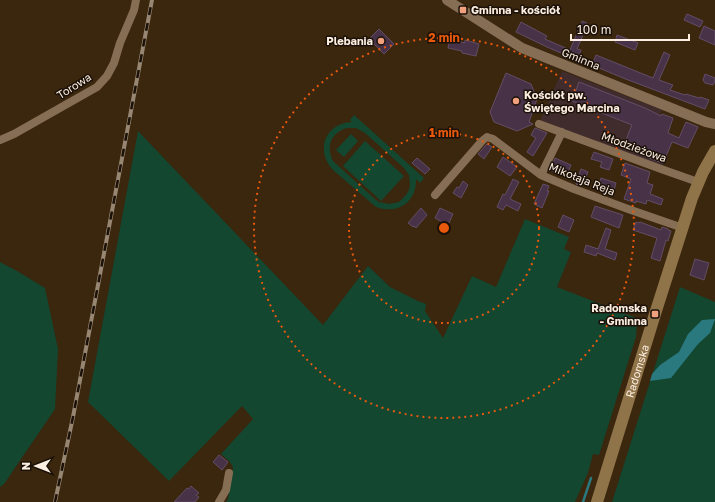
<svg xmlns="http://www.w3.org/2000/svg" width="715" height="502" viewBox="0 0 715 502" font-family="'Golos Text',sans-serif">
	<style>
		.education { fill: #412c2d }
		.green { fill: #134730; fill-rule: evenodd }
		.water { fill: #2a797e }
		.lines { fill: none; stroke-linecap: round; stroke-linejoin: round }
		.stream { stroke: #2a797e; stroke-width: 2.5 }
		.building { fill: #473248; stroke: #634d65 }
		.minor { stroke: #866e54; stroke-width: 8 }
		.tertiary { stroke: #866e54; stroke-width: 10 }
		.secondary { stroke: #8f744a; stroke-width: 12 }
		.rail-casing { stroke: #978672; stroke-width: 4 }
		.rail { stroke: #1b1108; stroke-width: 2.5; stroke-dasharray: 8; stroke-linecap: butt }
		.ring { fill: none; stroke: #e8590c; stroke-width: 2; stroke-dasharray: 2 4 }
		.poi-dot { fill: #f2a17e; stroke: #1b1108; stroke-width: 1.5 }
		.labels { text-anchor: middle; stroke-width: 3; stroke-linejoin: round; paint-order: stroke }
		.poi-label { font-size: 11px; font-weight: bold; fill: #fceee0; stroke: #1b1108; text-anchor: start }
		.street-label { font-size: 11px; fill: #fceee0; stroke: #1b1108 }
		.centre { fill: #e8590c; stroke: #1b1108; stroke-width: 2 }
		.ring-label { font-size: 12px; text-anchor: middle; font-weight: bold; fill: #e8590c; stroke: #1b1108; stroke-width: 3; stroke-linejoin: round; paint-order: stroke }
	</style>
	<rect width="100%" height="100%" fill="#3b260e"/>
	<!-- education -->
	<path class="education" d="M562,71L662,110L652,134L672,142L662,167L540,121Z"/>
	<!-- green -->
	<path class="green" d="M354,115L424,178L420,183L416,179C417,202 397,215 376,207L333,170C315,151 325,123 352,122L350,120ZM346,128H356L365,133L403,167L409,175L410,185L409,190L406,195L399,202L389,204L379,202L375,199L333,161C326,147 330,134 346,128Z
		M138,131L323,325L368,266L390,287L418,301L426,304L425,311L443,338L472,276L496,287L525,219L569,237L564,249L571,252L557,287L639,319L637,323L636,337L599,455L593,454L588,473L575,502H226L228,499L233,467L229,461L221,454L253,419L242,406L169,481L88,402Z
		M351,134L358,141L344,157L336,150Z
		M365,141L404,176L381,201L343,166Z
		M0,262L17,271L45,288L58,349L55,409L4,484L0,487Z
		M680,287L715,302V502H612Z"/>
	<!-- water -->
	<path class="water" d="M715,319L710,333L698,344L671,378L650,381L652,374L660,365L679,352L688,334L702,320Z"/>
	<g class="lines">
		<!-- stream -->
		<path class="stream" d="M583,502L591,478"/>
	</g>
	<!-- building -->
	<path class="building" d="M687,14L703,21L700,27L684,20Z
		M582,21L587,23L585,29H587L584,35H583L577,49L581,50L577,60L547,47L516,32L521,22L547,36L545,39L570,50Z
		M704,26L715,31V45L699,38Z
		M379,29L394,44L384,54L369,39Z
		M617,35L638,43L635,50L615,42Z
		M450,39L465,43V40L479,44L476,56L462,53V51L448,48Z
		M664,52L670,55L659,80L673,85L670,90L685,95L686,94L699,98L700,97L709,100L705,109L623,78L592,65L596,55L653,78Z
		M506,73L531,84L537,99L529,122L533,124L517,131L494,122L490,112Z
		M705,74L715,78V81L713,85L705,83L703,80Z
		M579,82L645,108L661,116L662,114L673,118L668,133L679,138L686,122L698,127L688,148L675,143L672,142L663,163L654,160L623,147L632,125L572,101Z
		M535,128L547,133L533,156L527,152L536,138L531,135Z
		M487,144L492,147L484,159L478,154Z
		M594,152L613,159L609,170L600,167L602,162L591,159Z
		M503,157L517,167L510,176L497,167Z
		M417,158L430,169L425,174L412,163Z
		M555,158L571,165L566,177L550,170Z
		M625,163L650,172L647,183L653,185L650,194L663,199L661,205L647,200L646,204L636,201V203L624,199L631,179L621,175Z
		M581,169L588,172L582,186L576,184Z
		M601,178L616,183L613,194L597,189Z
		M513,179L519,182L510,199L521,204L518,211L506,205L503,210L497,207L503,194L505,195Z
		M463,181L468,185L461,198L453,193L457,187L459,188Z
		M543,184L549,186L547,191H549L542,208L534,204Z
		M595,206L623,215L619,228L591,217Z
		M421,208L427,215L416,228L414,226L413,227L408,223Z
		M440,208L453,214L448,225L435,218Z
		M563,215L574,220L569,232L558,227Z
		M636,222L639,223L640,222L661,230L662,227L668,229V230L671,231L668,241L666,240L660,261L651,258L657,238L633,230Z
		M606,228L611,230L605,249L617,253L615,260L597,253L596,256L584,252L586,245L598,249Z
		M695,259L709,263L704,280L690,275Z
		M219,455L228,462L222,470L213,462Z
		M191,486L199,493L196,495L199,497L195,502H174L187,488L189,489Z"/>
	<g class="lines">
		<!-- minor -->
		<path class="minor" d="M539,124L661,169L698,182
			M0,140L14,134L97,87L107,76L114,63L120,43L134,10L136,0
			M541,175L562,132
			M435,195L482,141L487,137L493,139L541,175L574,189L628,209L683,228
			M219,502L226,490L229,473"/>
		<!-- tertiary -->
		<path class="tertiary" d="M447,0L522,48L706,122L715,124"/>
		<!-- secondary -->
		<path class="secondary" id="s1" d="M597,502L655,314L692,198L703,172L715,151"/>
		<!-- rail casing -->
		<g class="rail-casing">
			<path id="rail" d="M55,502L73,417L152,0"/>
		</g>
		<!-- rail -->
		<use href="#rail" class="rail"/>
	</g>
	<!-- distance rings -->
	<g class="ring">
		<circle cx="444" cy="228" r="95"/>
		<circle cx="444" cy="228" r="190"/>
	</g>
	<!-- markers -->
	<g class="poi-dot">
		<rect x="459" y="6" width="8" height="8" rx="2"/>
		<circle cx="381" cy="41" r="4"/>
		<circle cx="516" cy="101" r="4"/>
		<rect x="651" y="310" width="8" height="8" rx="2"/>
	</g>
	<g class="labels">
		<!-- poi labels -->
		<g class="poi-label">
			<text x="471" y="14">Gminna - kościół</text>
			<text x="373" y="45" text-anchor="end">Plebania</text>
			<text x="524" y="99">Kościół pw.<tspan x="524" dy="13">Świętego Marcina</tspan></text>
			<text x="647" y="312" text-anchor="end">Radomska<tspan x="647" dy="13">- Gminna</tspan></text>
		</g>
		<!-- street labels -->
		<g class="street-label">
			<text transform="translate(581 59) rotate(22)" y="4">Gminna</text>
			<text transform="translate(74 86) rotate(-32)" y="4">Torowa</text>
			<text transform="translate(634 147) rotate(20)" y="4">Młodzieżowa</text>
			<text transform="translate(582 179) rotate(22)" y="4">Mikołaja Reja</text>
			<text dy="4" stroke="none"><textPath href="#s1" startOffset="137">Radomska</textPath></text>
		</g>
	</g>
	<circle cx="444" cy="228" r="6" class="centre"/>
	<g class="ring-label">
		<text x="444" y="42">2 min</text>
		<text x="444" y="137">1 min</text>
	</g>
	<!-- north arrow -->
	<g transform="translate(36 466) rotate(270)" stroke="#1b1108" stroke-width="3" paint-order="stroke">
	<path d="M0-3L7 15L0 10L-7 15Z" fill="#fceee0"/>
	<text y="-6" font-size="11" font-weight="bold" text-anchor="middle" fill="#fceee0">N</text>
	</g>
	<!-- scale -->
	<path d="M571 34v6h118v-6" fill="none" stroke="#fceee0" stroke-width="2"/>
	<text x="577" y="34" font-size="12" fill="#fceee0" stroke="#1b1108" stroke-width="3" paint-order="stroke">100 m</text>
</svg>
